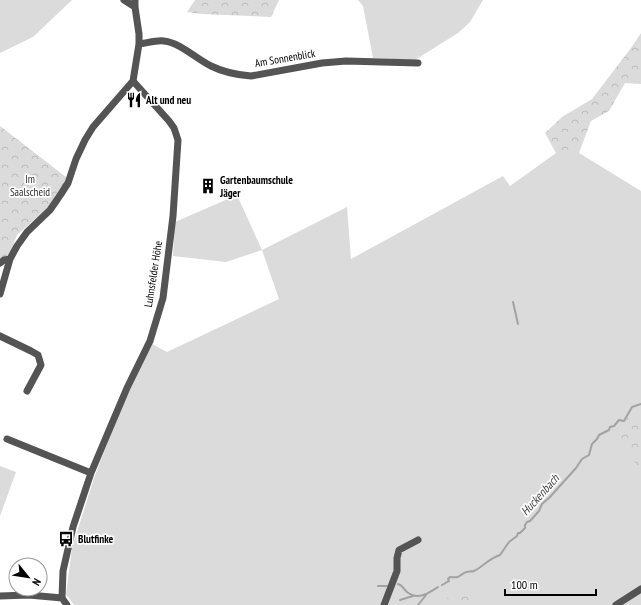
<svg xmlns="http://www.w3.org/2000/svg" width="641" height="605" viewBox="0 0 641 605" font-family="'PT Sans Narrow',sans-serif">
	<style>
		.green { fill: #dbdbdb }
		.forest { fill: url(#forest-crowns) }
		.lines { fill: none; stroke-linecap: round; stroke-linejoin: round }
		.stream { stroke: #a2a2a2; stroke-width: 2 }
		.minor { stroke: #545454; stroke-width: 7 }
		.labels { text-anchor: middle; stroke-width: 3.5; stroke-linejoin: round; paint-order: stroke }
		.street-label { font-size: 11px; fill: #000; stroke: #fff }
		.poi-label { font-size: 11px; font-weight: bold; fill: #000; stroke: #fff; text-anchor: start }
		.park-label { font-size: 11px; fill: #323232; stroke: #fff }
		.water-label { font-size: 12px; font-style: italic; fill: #434343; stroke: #fff }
	</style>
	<defs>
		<pattern id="forest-crowns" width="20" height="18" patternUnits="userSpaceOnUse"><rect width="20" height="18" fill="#dbdbdb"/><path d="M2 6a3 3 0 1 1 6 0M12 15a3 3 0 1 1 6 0" fill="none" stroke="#bababa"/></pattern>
	</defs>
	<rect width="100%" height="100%" fill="#fff"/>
	<!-- green -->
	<path class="green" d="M0,0H72L33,37L0,53Z
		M358,0H483L470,22L458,33L415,60L373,58L363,6Z
		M556,153H579L641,191V605H74L66,594L72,548L94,478L119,413L152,344L167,352L279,299L262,250L226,262L173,256L175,222L237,195L262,250L347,207L351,259L503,176L510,186Z
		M0,466L16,472L0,516Z"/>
	<!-- forest -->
	<path class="forest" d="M195,0H279L271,17L202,14L187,12Z
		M641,33V84L625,83L609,111L591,121L579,153H556L545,133L562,117L592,99L631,48Z
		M0,126L66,177L65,186L53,203L17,235L9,255L0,259Z
		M641,413V471L614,433L626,418Z
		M456,591L463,592L480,605H452L447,598Z"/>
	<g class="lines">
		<!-- stream -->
		<path class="stream" d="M513,302L518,324
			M398,584C403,585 403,589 407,592C418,601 429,593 438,587
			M442,585L449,581L448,579L450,577C459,578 458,577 464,573C467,571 471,572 474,571C484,566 488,559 500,555L509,542L517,536L518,533H520L525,528V525L527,522L530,521L539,511L542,504L550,497L576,468L582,459L589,455L592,444L597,439L599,435L609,430L610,427L614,426L619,420L624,421L632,407L641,404
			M378,586H387
			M400,600L413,596
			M418,605L426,595"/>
		<!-- minor -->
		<path class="minor" d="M124,0L135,7
			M139,44C147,43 157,40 164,41C181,43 196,59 211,66C223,72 238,75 251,76L322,63L346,61L418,63
			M0,263L4,260L10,259
			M0,294L10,259L17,246L27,232L50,210L61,194L68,183L76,159L85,140L93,127L133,81L139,44V34L135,7V0
			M0,336L31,351L38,355L41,365L27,391
			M7,439L91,473
			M0,596L29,595L62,598
			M67,605L62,598L63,571L73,527L91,473L110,428L127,388L150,341L163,298L173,216L178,140L174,128L169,121L133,81
			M384,605L397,571V558L399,550L418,540
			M616,605L641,589"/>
	</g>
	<!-- icons -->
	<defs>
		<g id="restaurant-bare" transform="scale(1.2)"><path d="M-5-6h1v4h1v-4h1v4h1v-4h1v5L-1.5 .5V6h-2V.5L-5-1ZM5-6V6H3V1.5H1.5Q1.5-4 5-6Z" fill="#000" stroke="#fff" stroke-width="2.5" paint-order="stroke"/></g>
		<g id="building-bare" transform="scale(1.2)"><path d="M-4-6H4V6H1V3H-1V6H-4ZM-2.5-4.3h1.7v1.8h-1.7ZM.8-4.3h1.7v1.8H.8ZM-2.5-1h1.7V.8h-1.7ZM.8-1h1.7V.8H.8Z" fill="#000" stroke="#fff" stroke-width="2.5" paint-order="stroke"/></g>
		<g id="bus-bare" transform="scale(1.2)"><path d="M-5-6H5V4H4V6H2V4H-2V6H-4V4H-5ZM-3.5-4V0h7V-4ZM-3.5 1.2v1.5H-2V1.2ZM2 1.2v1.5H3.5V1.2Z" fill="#000" stroke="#fff" stroke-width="2.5" paint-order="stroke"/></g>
	</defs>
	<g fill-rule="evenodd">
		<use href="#restaurant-bare" x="134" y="100"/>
		<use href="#building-bare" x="208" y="186"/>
		<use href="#bus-bare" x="66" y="539"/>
	</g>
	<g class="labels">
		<!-- street labels -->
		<g class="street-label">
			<text transform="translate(285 58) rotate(-10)" y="4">Am Sonnenblick</text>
			<text transform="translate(153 274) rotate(-81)" y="4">Luhnsfelder Höhe</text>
		</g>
		<!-- poi labels -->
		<g class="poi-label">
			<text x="146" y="104">Alt und neu</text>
			<text x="220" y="184">Gartenbaumschule<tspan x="220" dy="13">Jäger</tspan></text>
			<text x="78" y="543">Blutfinke</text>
		</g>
		<!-- park labels -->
		<g class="park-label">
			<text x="30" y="183">Im<tspan x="30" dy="13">Saalscheid</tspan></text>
		</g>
		<!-- water labels -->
		<g class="water-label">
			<text transform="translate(540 495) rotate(-48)" y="4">Huckenbach</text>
		</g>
	</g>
	<!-- north arrow -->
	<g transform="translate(28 577) rotate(120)"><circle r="19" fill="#ffffff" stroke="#999999"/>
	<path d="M0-3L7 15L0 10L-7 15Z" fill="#000000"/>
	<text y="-6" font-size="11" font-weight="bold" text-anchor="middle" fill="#000000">N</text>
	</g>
	<!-- scale -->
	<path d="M505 589v6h91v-6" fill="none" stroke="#000000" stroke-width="2"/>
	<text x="511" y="589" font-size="12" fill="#000000" stroke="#ffffff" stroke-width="3" paint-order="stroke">100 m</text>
</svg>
